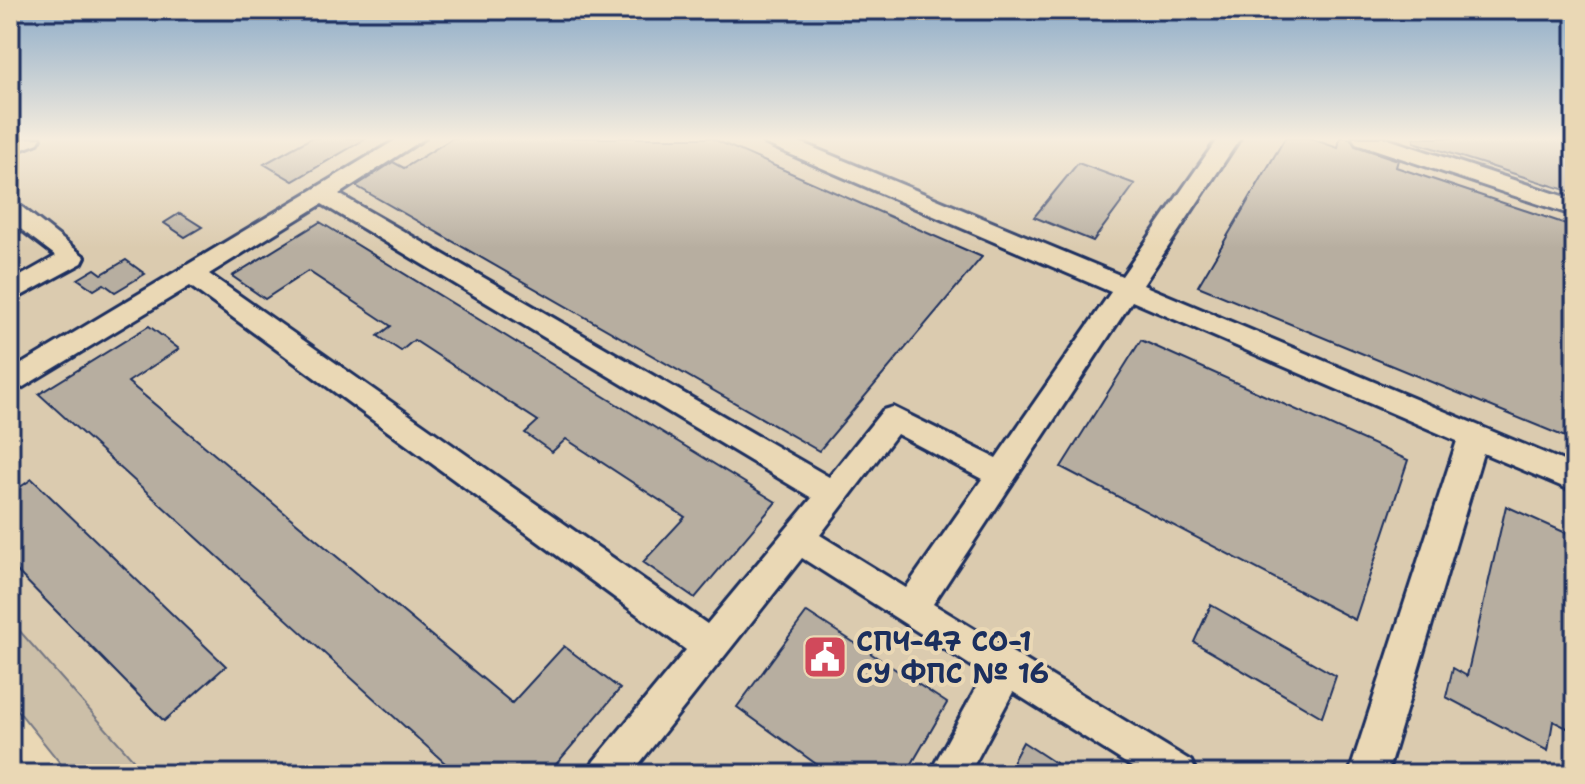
<svg xmlns="http://www.w3.org/2000/svg" width="1585" height="784" viewBox="0 0 1585 784" font-family="'Shantell Sans',sans-serif">
	<style>
		.built { fill: #dbcbaf }
		.green { fill: #ccbfa8; stroke: #747783; stroke-width: 2 }
		.building { fill: #b7aea0; stroke: #1b2f5e; stroke-width: 2 }
		.lines { fill: none; stroke-linecap: round; stroke-linejoin: round }
		.minor-casing { stroke: #1b2f5e; stroke-width: 6 }
		.minor { fill: #ead8b5; fill-rule: evenodd }
		.labels { text-anchor: middle; stroke-width: 8; stroke-linejoin: round; paint-order: stroke }
		.near-poi-label { font-size: 28px; font-weight: bold; fill: #1b2f5e; stroke: #ead8b5; text-anchor: start }
	</style>
	<rect width="100%" height="100%" fill="#ead8b5"/>
	<filter id="ink" filterUnits="userSpaceOnUse"><feTurbulence type="fractalNoise" baseFrequency=".0125" numOctaves="2"/><feDisplacementMap in="SourceGraphic" scale="16" xChannelSelector="R" yChannelSelector="G"/><feConvolveMatrix kernelMatrix="1 2 1 2 8 2 1 2 1" color-interpolation-filters="sRGB"/></filter>
	<g filter="url(#ink)">
		<!-- built -->
		<path class="built" d="M10,138H1575V774H146L10,620Z"/>
		<!-- green -->
		<path class="green" d="M10,620L146,774H69L10,701Z"/>
		<!-- building -->
		<path class="building" d="M311,138H367L293,181L264,164Z
			M453,138H711L982,257L819,451L356,186L393,162L404,168Z
			M1285,138H1309L1338,148L1340,138H1350L1355,146L1398,160L1396,167L1575,227V441L1198,286Z
			M1414,138H1555L1575,144V193L1414,142Z
			M1078,163L1135,184L1093,241L1034,217Z
			M180,213L202,227L185,237L164,223Z
			M320,222L776,502L695,598L643,562L685,517L566,439L552,452L525,433L538,421L414,340L401,351L378,336L391,326L308,271L265,299L232,276Z
			M126,260L145,274L115,292L104,284L94,290L78,279L95,269L102,274Z
			M149,326L179,349L128,382L512,703L564,646L620,689L548,774H457L39,394Z
			M1141,340L1408,460L1355,620L1061,467Z
			M32,479L226,666L164,721L10,564V494Z
			M1506,506L1575,537V732L1553,721L1548,751L1446,697L1453,668L1467,676Z
			M1211,605L1336,676L1322,717L1194,642Z
			M807,612L947,703L906,774H830L737,707Z
			M1023,742L1072,774H1006Z"/>
		<g class="lines">
			<!-- minor casing -->
			<g class="minor-casing">
				<path id="minor" d="M41,138L38,143L10,154V139Z
					M399,138H425L339,194L829,477L883,410L893,407L996,458L1111,292L764,143L761,138H790L1122,276L1218,138H1240L1143,285L1575,466V492L1483,453L1387,774H1349L1457,441L1132,301L933,604L1191,761L1197,774H1143L1013,692L969,774H929L984,674L802,558L631,774H588L594,761L686,650L190,286L10,395V371ZM322,204L812,498L707,624L209,274ZM897,434L982,479L906,588L820,535Z
					M1353,138H1385L1575,200V216L1356,143Z
					M10,201L18,204L85,257L82,263L10,302V282L56,256L10,221Z"/>
			</g>
			<!-- minor -->
			<use href="#minor" class="minor"/>
		</g>
	</g>
	<!-- sky -->
	<linearGradient id="sky" x2="0" y2="1"><stop stop-color="#8cabc8"/><stop offset="0.56" stop-color="#f6edde"/><stop offset="1" stop-color="#f6edde" stop-opacity="0"/></linearGradient>
	<rect width="1585" height="248" fill="url(#sky)"/>
	<!-- icons -->
	<defs>
		<g id="civic-square" transform="scale(2.3)"><rect x="-9" y="-9" width="18" height="18" rx="4" fill="#d1495b" stroke="#ead8b5"/><path d="M-.6-6.5H3V-4.5H.6V-3L4-1V1h2V6H-6V1h2V-1L-.6-3ZM-1.2 2.5V6h2.4V2.5Z" fill="#fff"/></g>
	</defs>
	<g fill-rule="evenodd">
		<use href="#civic-square" x="825" y="657"/>
	</g>
	<g class="labels">
		<!-- near-poi labels -->
		<g class="near-poi-label">
			<text x="856" y="651">СПЧ-47 СО-1<tspan x="856" dy="32">СУ ФПС № 16</tspan></text>
		</g>
	</g>
	<!-- margin -->
	<rect width="1585" height="784" fill="none" stroke="#ead8b5" stroke-width="40"/>
	<rect x="20" y="20" width="1545" height="744" fill="none" stroke="#1b2f5e" stroke-width="3" filter="url(#ink)"/>
</svg>
